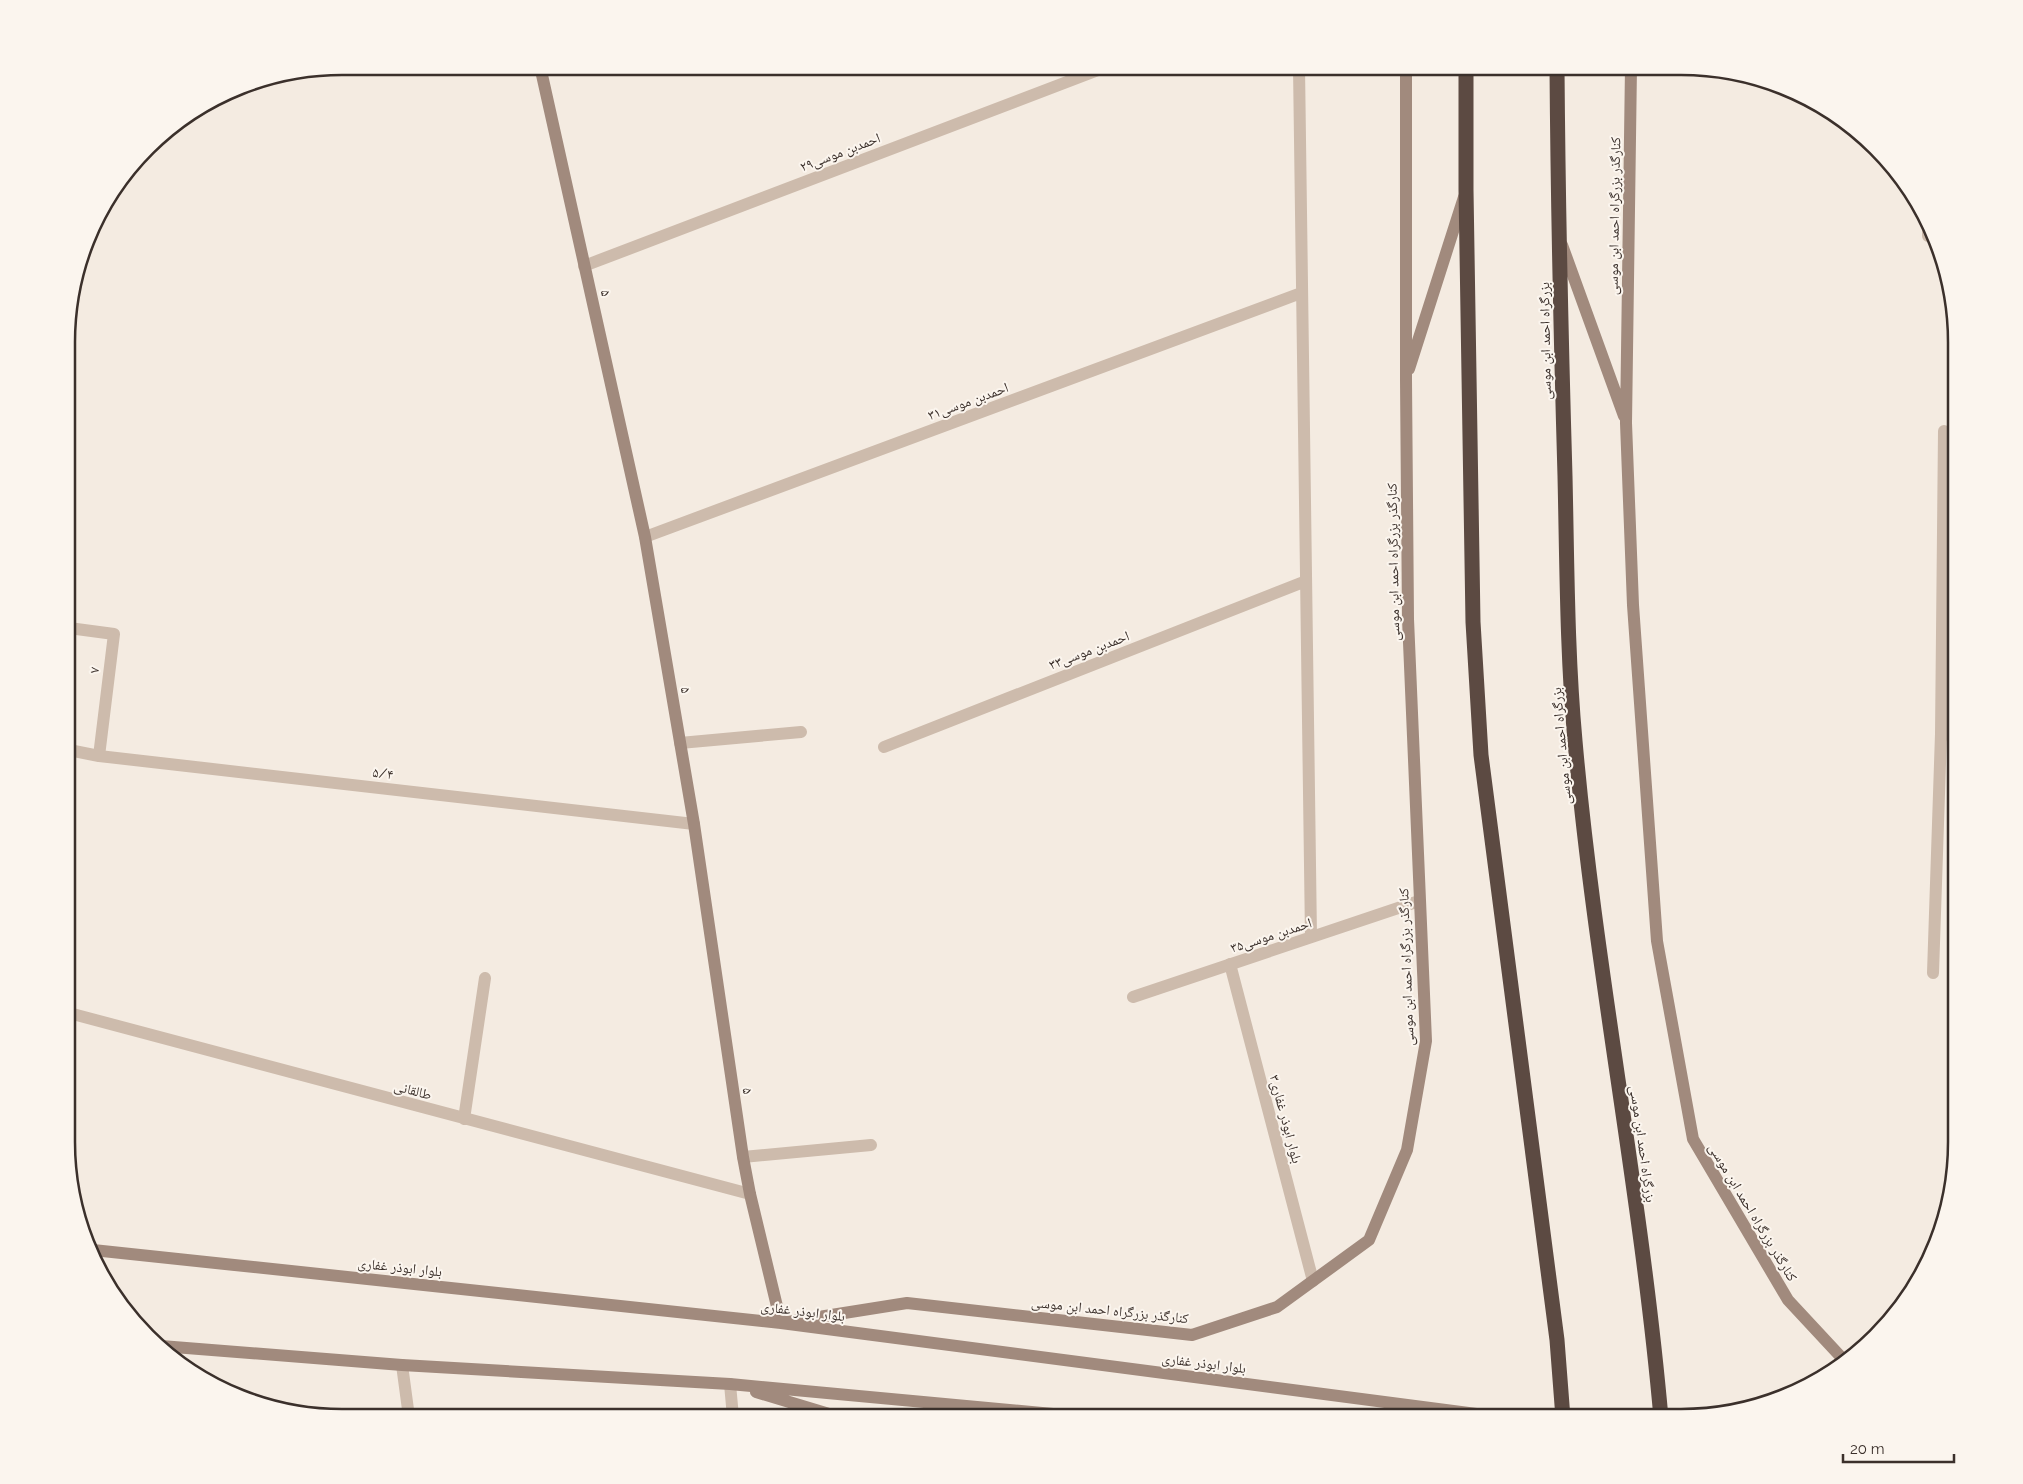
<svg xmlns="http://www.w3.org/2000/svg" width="2023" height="1484" viewBox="0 0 2023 1484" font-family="Raleway,'Noto Naskh Arabic',sans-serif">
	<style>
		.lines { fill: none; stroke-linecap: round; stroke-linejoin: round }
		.lane { stroke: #cdbbac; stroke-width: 12 }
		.street { stroke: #cdbbac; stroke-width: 12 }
		.secondary { stroke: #a18a7d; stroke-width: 12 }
		.highway { stroke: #5c4a42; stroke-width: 15 }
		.labels { text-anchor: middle; stroke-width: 4; stroke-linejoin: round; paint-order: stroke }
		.street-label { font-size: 14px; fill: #3b302b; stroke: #fbf5ee }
		.rim { fill: none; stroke: #3b302b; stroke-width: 2.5 }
	</style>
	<rect width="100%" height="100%" fill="#f4ebe1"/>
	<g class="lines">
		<!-- lane -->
		<path class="lane" d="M1941,734L1956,735
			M1230,964L1313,1281"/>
		<!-- street -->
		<path class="street" d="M1299,67L1311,937
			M1928,236V220
			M584,266L1106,67
			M645,537L1301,293
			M69,628L114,634L99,756
			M680,743L801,732
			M884,747L1306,581
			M69,750L99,756L694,824
			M1933,973L1941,734L1944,431
			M1133,997L1419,901
			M69,1013L750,1194
			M464,1119L485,978
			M743,1157L871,1145
			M402,1365L409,1417
			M730,1384L733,1417"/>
		<!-- secondary -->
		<path class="secondary" d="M540,66L645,537L694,824L743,1157L750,1194L781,1323L907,1303L1192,1335L1277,1307L1369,1240L1407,1150L1426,1041L1408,619L1406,380V67
			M1631,67L1626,423L1633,605L1657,941L1693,1139L1788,1300L1841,1357L1848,1362
			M1562,245L1624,416
			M1409,369L1464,197
			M93,1250L781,1323L1507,1418
			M161,1346L402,1365L730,1384L1085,1417
			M756,1392L839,1417"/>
		<!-- highway -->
		<path class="highway" d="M1466,67V190L1473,622L1481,755L1557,1340L1563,1418
			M1557,67C1558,203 1561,339 1565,476C1567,564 1567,653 1575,741C1595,968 1641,1191 1661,1418"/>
	</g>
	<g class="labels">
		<!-- street labels -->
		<g class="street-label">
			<text transform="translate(840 152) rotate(-21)" y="5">۲۹احمدبن موسی</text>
			<text transform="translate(1614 216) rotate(-89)" y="5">کنارگذر بزرگراه احمد ابن موسی</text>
			<text transform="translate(606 293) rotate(77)" y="5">۵</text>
			<text transform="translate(1545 341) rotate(-91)" y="5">بزرگراه احمد ابن موسی</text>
			<text transform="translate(968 401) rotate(-20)" y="5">۳۱احمدبن موسی</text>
			<text transform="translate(1393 562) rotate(-91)" y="5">کنارگذر بزرگراه احمد ابن موسی</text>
			<text transform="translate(1089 650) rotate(-21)" y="5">۳۳احمدبن موسی</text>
			<text transform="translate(94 670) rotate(-83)" y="5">۷</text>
			<text transform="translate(686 690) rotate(80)" y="5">۵</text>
			<text transform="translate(1561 746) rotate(-95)" y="5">بزرگراه احمد ابن موسی</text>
			<text transform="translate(383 773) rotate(7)" y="5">۵/۴</text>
			<text transform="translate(1271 935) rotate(-18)" y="5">۳۵احمدبن موسی</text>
			<text transform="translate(1406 967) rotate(-92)" y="5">کنارگذر بزرگراه احمد ابن موسی</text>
			<text transform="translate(413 1090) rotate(15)" y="5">طالقانی</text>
			<text transform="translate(748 1091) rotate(82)" y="5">۵</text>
			<text transform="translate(1286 1119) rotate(75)" y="5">بلوار ابوذر غفاری۳</text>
			<text transform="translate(1643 1144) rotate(82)" y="5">بزرگراه احمد ابن موسی</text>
			<text transform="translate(1753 1212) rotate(59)" y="5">کنارگذر بزرگراه احمد ابن موسی</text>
			<text transform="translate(400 1267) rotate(6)" y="5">بلوار ابوذر غفاری</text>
			<text transform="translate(1110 1310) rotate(6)" y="5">کنارگذر بزرگراه احمد ابن موسی</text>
			<text transform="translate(803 1311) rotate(7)" y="5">بلوار ابوذر غفاری</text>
			<text transform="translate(1204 1363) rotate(7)" y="5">بلوار ابوذر غفاری</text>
		</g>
	</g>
	<!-- crop -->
	<path d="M0 0H2023V1484H0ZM342 75H1681A267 267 0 0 1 1948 342V1142A267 267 0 0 1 1681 1409H342A267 267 0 0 1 75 1142V342A267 267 0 0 1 342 75Z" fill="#fbf5ee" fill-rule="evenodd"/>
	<path class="rim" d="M342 75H1681A267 267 0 0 1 1948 342V1142A267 267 0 0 1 1681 1409H342A267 267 0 0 1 75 1142V342A267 267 0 0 1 342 75Z"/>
	<!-- scale -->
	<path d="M1843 1454v8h111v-8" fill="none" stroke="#3b302b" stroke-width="2.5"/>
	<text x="1850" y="1454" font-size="15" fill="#3b302b" stroke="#fbf5ee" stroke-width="4" paint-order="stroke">20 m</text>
</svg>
